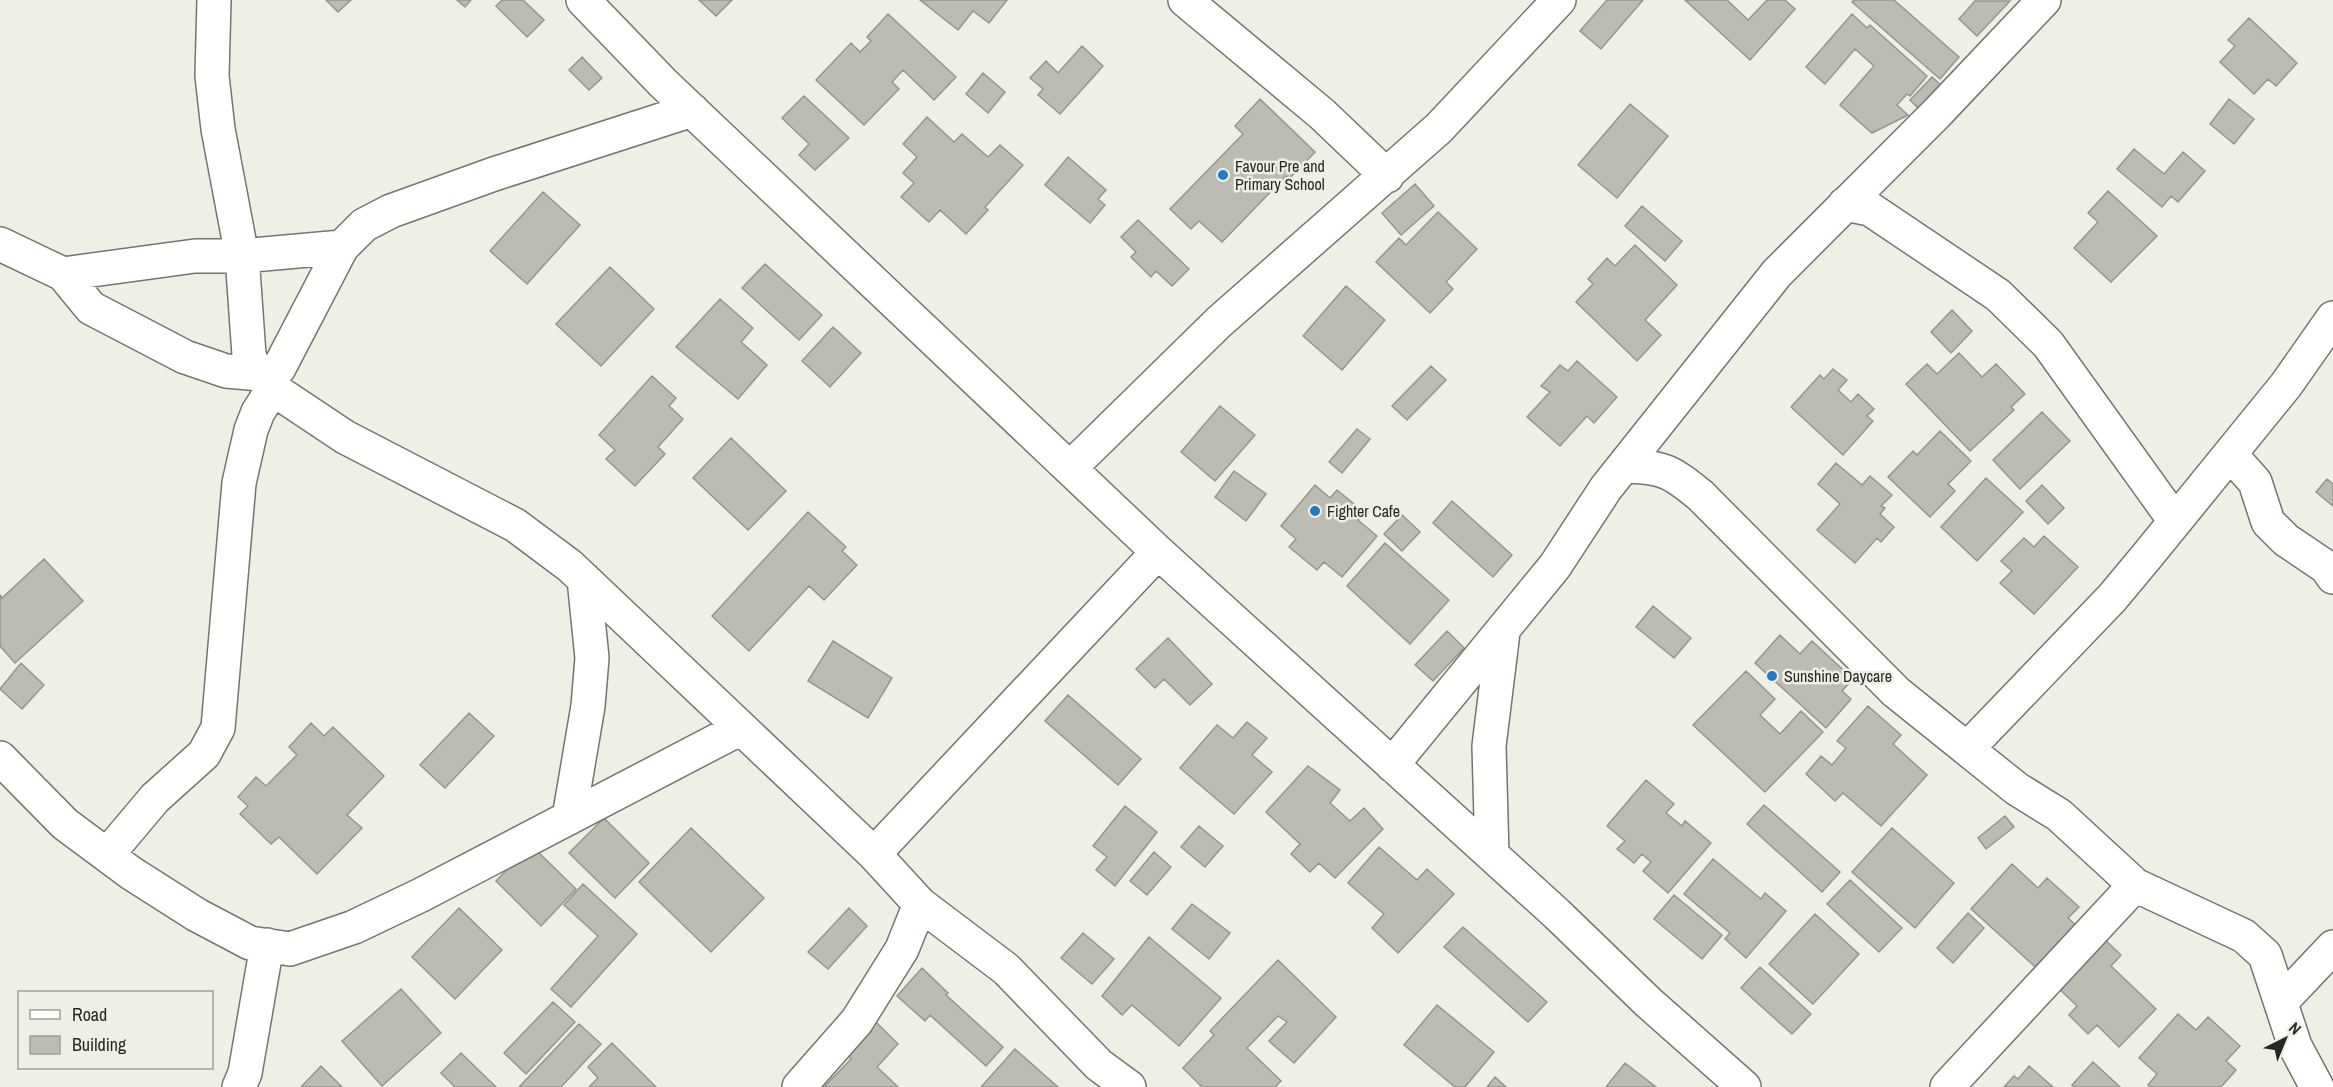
<svg xmlns="http://www.w3.org/2000/svg" width="2333" height="1087" viewBox="0 0 2333 1087" font-family="'Archivo Narrow',sans-serif">
	<style>
		.building { fill: #bdbcb3; stroke: #97958d; stroke-width: 1.5 }
		.lines { fill: none; stroke-linecap: round; stroke-linejoin: round }
		.minor-casing { stroke: #76756c; stroke-width: 36 }
		.minor { stroke: #fff; stroke-width: 33 }
		.poi-dot { fill: #1e7bc8; stroke: #f0efe6; stroke-width: 2 }
		.labels { text-anchor: middle; stroke-width: 5; stroke-linejoin: round; paint-order: stroke }
		.poi-label { font-size: 16px; fill: #272723; stroke: #f0efe6; text-anchor: start }
	</style>
	<rect width="100%" height="100%" fill="#f0efe6"/>
	<!-- building -->
	<path class="building" d="M326,0H351L338,12Z
		M457,0H471L465,7Z
		M502,0H523L544,20L527,37L496,6Z
		M699,0H732L716,16Z
		M920,0H1007L989,23L973,11L958,30Z
		M1607,0H1643L1601,49L1580,31Z
		M1685,0H1727L1748,20L1767,0H1785L1795,9L1750,60Z
		M1854,0H1894L1959,57L1940,79L1852,2Z
		M1975,1H2010L1977,36L1959,19Z
		M888,14L956,77L934,100L903,70L892,82L899,89L864,125L816,80L851,43L860,52L871,41L867,37Z
		M1852,14L1867,28L1870,25L1927,76L1910,96L1907,94L1897,105L1908,115L1872,133L1840,105L1874,66L1855,49L1825,84L1806,67Z
		M2249,18L2297,63L2276,86L2268,79L2254,94L2220,62L2235,46L2228,40Z
		M1082,46L1103,66L1060,114L1038,95L1043,89L1030,78L1046,61L1058,73Z
		M582,57L602,78L589,90L569,70Z
		M983,73L1005,92L988,113L966,94Z
		M1932,77L1945,89L1922,112L1910,100Z
		M804,96L849,138L815,170L799,155L809,144L782,118Z
		M1260,99L1315,152L1289,179L1286,176L1222,242L1199,221L1191,229L1170,209L1243,134L1235,126Z
		M2229,99L2254,119L2234,144L2210,124Z
		M1630,104L1668,136L1617,198L1578,165Z
		M927,117L954,142L962,134L988,157L1000,145L1023,165L985,207L988,210L966,234L940,210L929,222L901,197L914,183L903,173L917,157L903,144Z
		M2134,149L2164,174L2183,152L2205,171L2178,202L2171,196L2162,207L2117,169Z
		M1068,157L1106,190L1098,199L1105,205L1090,223L1045,185Z
		M1415,184L1434,206L1401,235L1382,213Z
		M2108,191L2157,236L2111,282L2074,248L2098,222L2088,213Z
		M543,192L580,225L527,284L490,251Z
		M1642,206L1682,241L1665,261L1625,226Z
		M1438,212L1477,249L1446,282L1453,289L1430,313L1376,262L1399,238L1406,245Z
		M1138,220L1189,269L1172,286L1156,271L1151,277L1131,257L1136,252L1121,237Z
		M1635,245L1677,285L1645,320L1661,335L1637,361L1576,302L1593,284L1588,279L1607,258L1615,266Z
		M765,264L822,315L799,340L742,288Z
		M610,267L654,309L601,366L556,324Z
		M1346,286L1385,320L1342,370L1303,336Z
		M720,299L753,328L741,342L767,365L738,399L676,347Z
		M1952,310L1972,331L1951,353L1931,332Z
		M833,327L861,353L830,387L802,361Z
		M1959,353L1982,377L1996,364L2025,394L2011,407L2014,410L1970,451L1906,384L1927,364L1937,374Z
		M1577,361L1617,397L1594,423L1587,416L1560,446L1527,417L1550,392L1541,386L1560,365L1568,371Z
		M1431,366L1446,380L1407,420L1392,406Z
		M1833,369L1847,380L1838,390L1851,402L1858,394L1874,409L1867,416L1873,421L1843,455L1791,407L1820,375L1824,379Z
		M652,376L676,398L669,406L683,419L658,447L665,454L635,486L606,459L615,450L599,435Z
		M1220,406L1255,435L1215,481L1181,452Z
		M2042,412L2070,441L2020,489L1993,460Z
		M1357,429L1370,439L1342,473L1329,462Z
		M1940,431L1971,461L1948,484L1955,491L1930,517L1888,477L1913,451L1917,455Z
		M731,438L786,491L748,530L693,478Z
		M1836,463L1862,485L1870,476L1892,495L1881,506L1885,508L1880,514L1894,527L1881,542L1877,538L1855,563L1817,530L1840,504L1818,484Z
		M1234,471L1266,494L1246,521L1215,497Z
		M1986,478L2023,512L1977,561L1941,527Z
		M2327,479L2333,484V506L2316,492Z
		M1315,485L1330,498L1337,490L1364,512L1358,520L1377,536L1342,577L1324,562L1317,570L1289,547L1296,539L1281,526Z
		M2042,485L2064,508L2048,524L2026,501Z
		M1452,501L1512,555L1493,577L1433,523Z
		M808,512L846,547L842,551L857,565L824,600L809,586L749,651L712,616Z
		M1402,515L1420,532L1402,551L1384,534Z
		M2044,536L2078,567L2034,614L2000,583L2012,571L2001,561L2024,538L2034,547Z
		M1385,543L1449,600L1410,644L1347,586Z
		M44,559L83,601L15,663L0,646V595L2,598Z
		M1653,606L1691,638L1674,658L1636,627Z
		M1447,631L1464,648L1433,681L1415,665Z
		M1780,635L1800,654L1812,641L1853,679L1842,691L1851,699L1826,728L1755,663Z
		M1168,638L1212,684L1190,705L1164,679L1155,688L1136,669Z
		M833,641L892,678L868,718L808,681Z
		M21,663L44,685L22,709L0,689Z
		M1746,671L1775,699L1760,715L1780,734L1801,711L1823,732L1765,792L1693,725Z
		M1068,695L1141,759L1118,785L1045,721Z
		M1868,706L1901,735L1893,744L1927,775L1881,826L1843,793L1835,801L1806,774L1821,756L1832,765L1846,748L1837,741Z
		M469,713L494,736L445,788L420,765Z
		M1247,722L1267,738L1252,755L1272,772L1234,814L1180,768L1217,725L1233,738Z
		M311,723L324,736L333,727L384,776L347,815L362,828L317,874L279,837L271,844L240,814L248,806L238,797L256,777L266,786L297,755L289,747Z
		M1308,766L1340,790L1330,803L1350,821L1364,808L1383,829L1335,878L1319,863L1310,872L1291,854L1300,844L1266,812Z
		M1646,780L1674,804L1666,813L1682,826L1685,821L1711,843L1668,893L1643,871L1651,862L1642,854L1634,863L1617,849L1625,841L1607,826Z
		M1764,805L1840,872L1822,892L1747,824Z
		M1125,806L1157,832L1115,886L1096,870L1107,857L1093,846Z
		M2005,816L2014,827L1986,849L1978,838Z
		M604,818L649,863L615,898L569,853Z
		M1199,826L1223,846L1205,867L1181,847Z
		M691,828L764,898L711,952L639,882Z
		M1892,828L1954,883L1915,928L1852,872Z
		M531,845L576,889L541,926L496,881Z
		M1379,847L1417,880L1427,869L1454,894L1398,953L1372,928L1384,914L1348,883Z
		M1154,852L1171,867L1147,895L1130,881Z
		M1713,859L1761,899L1765,893L1786,911L1746,958L1725,939L1730,933L1684,894Z
		M2012,864L2038,888L2047,878L2079,907L2068,918L2080,929L2041,972L1971,909Z
		M1850,880L1902,928L1879,952L1827,904Z
		M583,884L637,934L571,1007L551,989L598,936L564,905Z
		M1674,895L1722,935L1702,959L1654,919Z
		M1192,904L1230,933L1209,959L1172,929Z
		M459,908L502,950L455,999L412,957Z
		M849,908L867,926L828,969L808,952Z
		M1968,913L1984,928L1953,963L1937,948Z
		M1815,914L1859,954L1813,1004L1769,964Z
		M1463,927L1547,1002L1528,1022L1444,947Z
		M1083,933L1114,959L1092,984L1061,958Z
		M1149,937L1221,998L1179,1046L1132,1005L1122,1015L1102,996Z
		M2102,937L2121,955L2111,966L2156,1009L2119,1047L2097,1025L2088,1034L2069,1015L2077,1006L2055,985Z
		M1278,960L1336,1017L1294,1063L1269,1041L1287,1022L1278,1016L1247,1048L1281,1081L1275,1087H1202L1183,1068L1214,1035L1210,1031Z
		M1760,967L1811,1014L1792,1034L1741,988Z
		M922,968L948,993L946,995L1003,1047L986,1066L930,1015L925,1021L897,996Z
		M401,989L441,1033L382,1086L342,1041Z
		M553,1002L575,1022L526,1074L504,1053Z
		M1437,1005L1494,1052L1465,1087H1455L1404,1045Z
		M2178,1014L2196,1030L2208,1017L2240,1046L2226,1061L2236,1070L2221,1087H2150L2148,1085L2157,1074L2139,1058Z
		M875,1021L898,1044L877,1067L898,1087H824L851,1059L844,1052Z
		M579,1024L601,1044L561,1087H519Z
		M612,1043L656,1087H589L598,1078L588,1067Z
		M1015,1049L1058,1087H981Z
		M461,1053L496,1087H455L441,1073Z
		M2093,1062L2120,1087H2074L2072,1085Z
		M1625,1063L1656,1087H1606Z
		M321,1066L342,1087H301Z
		M2029,1066L2053,1087H2004L2014,1076L2018,1079Z
		M1495,1077L1506,1087H1487Z"/>
	<g class="lines">
		<!-- minor casing -->
		<g class="minor-casing">
			<path id="minor" d="M214,0L212,76L218,129L242,256L249,355L252,363L273,389L345,437L515,525L570,566L874,854L920,904L1006,969L1099,1065L1129,1087
				M583,0L663,83L1158,552L1557,914L1648,1002L1744,1087
				M1185,0L1322,114L1387,176
				M1845,204L1870,209L1998,295L2048,344L2175,521
				M0,244L63,274L91,308L185,357L226,371L261,374
				M63,274L195,256H242L342,247
				M267,383L279,368L342,247L364,225L391,211L494,174L692,110
				M2230,454L2255,482L2268,522L2286,540L2326,567L2333,577
				M1626,466C1664,467 1672,472 1700,495L1896,692L1967,749L2017,789L2059,815L2135,885L2244,936L2265,955L2295,1046L2317,1087
				M1071,467L1219,322L1439,128L1559,0
				M1967,749L2112,598L2147,556L2286,385L2333,318
				M0,758L65,824L131,873L197,915L250,943L290,949L354,927L421,895L741,728
				M1392,765L1555,566L1606,488L1777,273L1937,113L2044,0
				M569,818L588,706L592,658L584,579
				M874,854L1158,552
				M107,855L155,798L204,754L218,728L239,483L251,430L258,412L273,389
				M1492,855L1489,746L1503,632
				M2282,1001L2333,947
				M239,1087L245,1073L267,945
				M799,1087L857,1021L902,949L920,904
				M1947,1087L2135,885"/>
		</g>
		<!-- minor -->
		<use href="#minor" class="minor"/>
	</g>
	<!-- markers -->
	<g class="poi-dot">
		<circle cx="1223" cy="175" r="6"/>
		<circle cx="1315" cy="511" r="6"/>
		<circle cx="1772" cy="676" r="6"/>
	</g>
	<g class="labels">
		<!-- poi labels -->
		<g class="poi-label">
			<text x="1235" y="172">Favour Pre and<tspan x="1235" dy="18">Primary School</tspan></text>
			<text x="1327" y="517">Fighter Cafe</text>
			<text x="1784" y="682">Sunshine Daycare</text>
		</g>
	</g>
	<!-- legend -->
	<rect x="18" y="991" width="195" height="78" fill="#f0efe6" stroke="#a09f98" stroke-width="1.5"/>
	<rect x="30" y="1010" width="30" height="9" fill="#ffffff" stroke="#a09f98" stroke-width="1.5"/>
	<text x="72" y="1021" font-size="18" fill="#272723">Road</text>
	<rect x="30" y="1036" width="30" height="18" fill="#bdbcb3" stroke="#a09f98" stroke-width="1.5"/>
	<text x="72" y="1051" font-size="18" fill="#272723">Building</text>
	<!-- north arrow -->
	<g transform="translate(2285 1039) rotate(43)" stroke="#f0efe6" stroke-width="4.5" paint-order="stroke">
	<path d="M0-4.5L10 22L0 15L-10 22Z" fill="#272723"/>
	<text y="-9" font-size="16" font-weight="bold" text-anchor="middle" fill="#272723">N</text>
	</g>
</svg>
